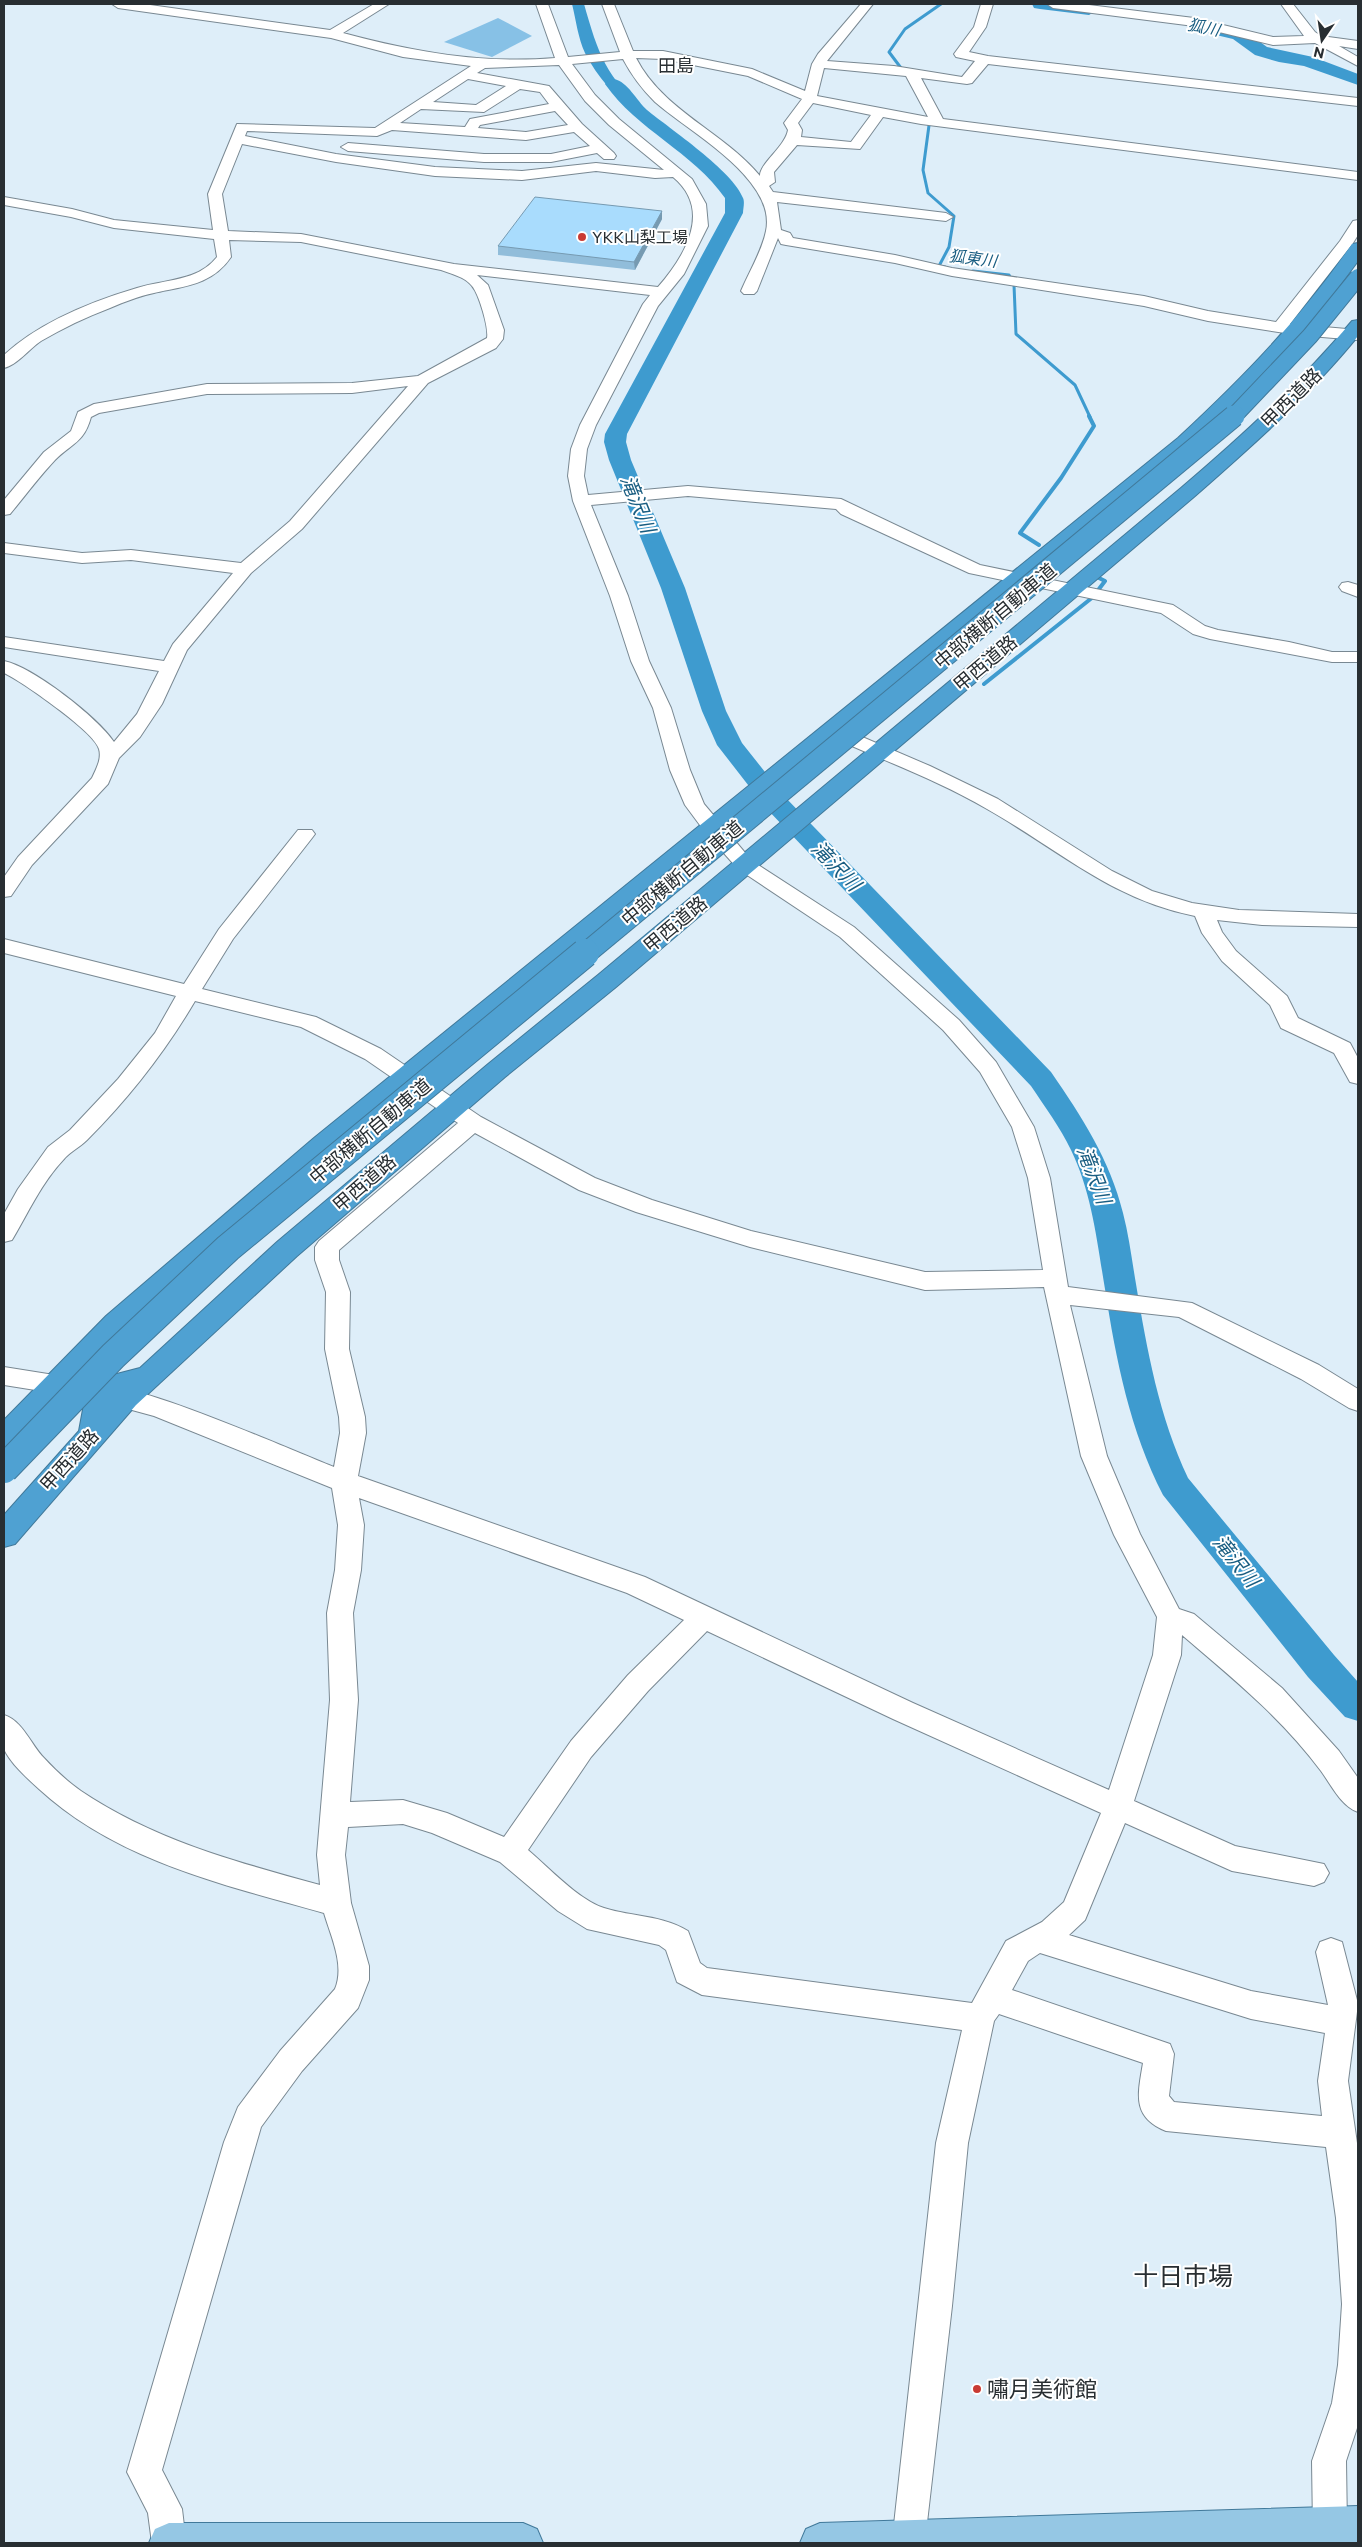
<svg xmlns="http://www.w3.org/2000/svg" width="1362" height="2547" viewBox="0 0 1362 2547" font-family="Commissioner,'Noto Sans JP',sans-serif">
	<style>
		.green { fill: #87c1e6 }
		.water { fill: #3e9bcf }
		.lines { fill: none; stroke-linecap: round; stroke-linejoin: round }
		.stream-far1 { stroke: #3e9bcf; stroke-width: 3 }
		.stream { stroke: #3e9bcf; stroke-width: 4 }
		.river { fill: #3e9bcf; fill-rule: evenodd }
		.minor-casing { stroke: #798892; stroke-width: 2 }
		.major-casing { stroke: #41799a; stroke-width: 2 }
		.highway-casing { stroke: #41799a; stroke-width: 2 }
		.minor { fill: #fff; fill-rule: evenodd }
		.major { fill: #95c7e4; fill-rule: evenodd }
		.highway { fill: #4fa1d2; fill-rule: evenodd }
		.highway-bridge-far2-casing { stroke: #41799a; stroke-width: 18; stroke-linecap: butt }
		.highway-bridge-far1-casing { stroke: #41799a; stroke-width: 23; stroke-linecap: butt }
		.highway-bridge-casing { stroke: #41799a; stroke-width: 30; stroke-linecap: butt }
		.highway-bridge-far2 { stroke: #4fa1d2; stroke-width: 16 }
		.highway-bridge-far1 { stroke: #4fa1d2; stroke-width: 21 }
		.highway-bridge { stroke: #4fa1d2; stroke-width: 28 }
		.wall { fill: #91bdda }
		.shaded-wall { fill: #769ab1 }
		.building { fill: #a9dcfd; stroke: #769ab1 }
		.poi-dot { fill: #c93b34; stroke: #fff; stroke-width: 2 }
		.labels { text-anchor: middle; stroke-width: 4; stroke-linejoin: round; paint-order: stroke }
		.far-water-label { font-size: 16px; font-style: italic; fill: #195d81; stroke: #fff }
		.far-poi-label { font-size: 16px; fill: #282e32; stroke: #fff; text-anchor: start }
		.far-quarter-label { font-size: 18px; fill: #282e32; stroke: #fff }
		.street-label { font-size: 19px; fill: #282e32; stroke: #fff }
		.water-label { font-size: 20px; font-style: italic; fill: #195d81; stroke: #fff }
		.near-poi-label { font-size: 22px; fill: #282e32; stroke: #fff; text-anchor: start }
		.near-quarter-label { font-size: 25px; fill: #282e32; stroke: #fff }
	</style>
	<rect width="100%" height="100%" fill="#deeef9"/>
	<!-- green -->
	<path class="green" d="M498,18L532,36L492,57L444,42Z"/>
	<!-- water -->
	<path class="water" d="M572,4H584C598,53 606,79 648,112L637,115C617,98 597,77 585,53C578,38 576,20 572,4Z"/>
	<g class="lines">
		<!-- stream-far1 -->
		<path class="stream-far1" d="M904,72L889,52L905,29L941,4
			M930,118L923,170L928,193L954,216L949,247L939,266L945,267
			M973,271L1009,275L1014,285L1016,334L1075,385L1090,417"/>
		<!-- stream -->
		<path class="stream" d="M1039,545L1020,533L1061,478L1094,426L1089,416
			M984,684L1093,597L1105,581L1099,578"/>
		<!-- river -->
		<path class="river" d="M1032,4H1079L1095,6L1097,10L1089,15L1040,9L1034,8Z
			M1201,21L1245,31L1267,47L1313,57L1358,74V85L1304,66L1279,62L1255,55L1233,39L1195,30L1193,26L1195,22Z
			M614,79C628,82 636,100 647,110C669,128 734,172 743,198C745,202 743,209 743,213L627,434L626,442L631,460L685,588L726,711L742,743L784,796L1051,1072C1082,1117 1110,1160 1123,1213C1129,1236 1132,1261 1136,1284C1147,1350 1159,1417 1188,1478L1334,1655L1358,1682V1721L1345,1717L1308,1677L1163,1495C1130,1431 1116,1360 1105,1289C1097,1242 1092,1193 1071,1150C1060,1127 1045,1107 1031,1086L766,808L717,745L702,711L661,588L609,460L604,442L605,434L725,213V198C693,152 637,130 605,84L608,80Z"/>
		<!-- minor casing -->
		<g class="minor-casing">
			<path id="minor" d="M112,4H143L330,30L374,4H389L343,33C414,52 481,64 555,58L536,4H548L568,57L620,52L602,4H614L633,51H663L752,69L805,91L812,64L818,54L861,4H873L827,61L894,66L962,77L975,61L956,57L954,54L974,27L981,4H993L986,27L969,52L988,56L1358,98V106L988,64L972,83L967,84L921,78L943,119L1358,172V180L921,124L883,117L860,149L797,145L774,172L775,182L769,186L773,192L946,213L953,217L946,221L777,202L781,230L790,233L793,238L895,255L952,268L1144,296L1208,311L1276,322L1340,241L1353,221L1358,220V235L1353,243L1290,324L1358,330V340L1298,335L1208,321L1144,306L952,276L895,263L786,245L781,244L778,238L757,291L754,294H744L741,291C749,272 762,251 766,231C777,179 689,132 655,102C642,89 632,76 623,59L572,64L595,95L619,119L692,179L706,204L708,226L684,274L658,306L596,425L587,449L584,476L588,495L688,486L841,499L980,565L1173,605L1205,626L1218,630L1289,642L1332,652H1358V662H1332L1210,639L1193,634L1161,613L969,573L841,514L836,509L688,496L591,505L628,596L649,661L671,708L690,770L704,804L752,861L854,927L959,1020L996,1062L1034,1127L1050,1178L1068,1287L1192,1303L1319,1365L1358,1389V1411L1349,1408L1301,1379L1179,1317L1070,1305L1107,1456L1140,1534L1179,1609L1194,1614L1282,1688L1339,1751L1358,1778V1812C1341,1806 1332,1786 1321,1771C1282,1718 1231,1677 1182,1635L1181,1655L1134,1801L1235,1846L1324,1864L1329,1873L1324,1882L1314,1886L1232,1871L1125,1823L1085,1920L1069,1935L1251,1991L1328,2005L1316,1952L1320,1942L1331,1938L1342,1942L1358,2004L1348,2081L1358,2150V2425L1346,2461L1347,2528L1342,2540L1335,2543L1318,2540L1313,2528L1312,2461L1332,2403L1338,2365L1342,2304L1336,2218L1326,2147L1166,2131C1131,2117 1138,2093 1143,2063L999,2014L994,2021L968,2143L952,2306L925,2540L924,2543H892L936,2143L962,2030L702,1995L677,1982L666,1950L659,1945L587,1929L558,1911L500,1862L432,1833L403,1824L348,1827L345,1855L351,1903L369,1966V1980L358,2008L302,2071L261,2127L162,2470L182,2509L186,2543H152L148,2513L127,2472L224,2142L238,2107L280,2051L335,1989C345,1965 331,1937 324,1913C225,1885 117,1861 39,1789C27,1778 11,1764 4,1749C1,1741 4,1725 4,1715C23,1721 31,1745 44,1758C55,1770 68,1782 81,1791C154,1840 236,1862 320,1885L317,1855L330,1700L327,1613L335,1570L338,1525L332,1488L154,1416L99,1401L96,1394L99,1387C130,1378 295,1452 334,1467L340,1433L339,1417L325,1349L326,1292L315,1260V1247L319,1241L458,1123L365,1059L301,1027L195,1001C165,1052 129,1098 87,1140C80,1147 70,1152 64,1159C42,1182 28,1213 12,1240L4,1242V1214L18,1189L48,1147L70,1130L118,1079L155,1033L176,996L4,953V939L184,984L219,929L298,830H312L315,834L312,838L233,939L202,989L316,1017L381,1049L481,1117L595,1178L652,1200L751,1231L925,1272L1043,1270L1028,1178L1012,1127L980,1072L943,1030L840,937L738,869L705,832L685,805L670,770L653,708L631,661L610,596L573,501L568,476L571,449L580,425L643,304L650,295L477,275L488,285L504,330L503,339L496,348L428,383L302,529L251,573L187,650L162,704L140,737L119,758L108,784L32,865L11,896L4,897V877L18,857L92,778C96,769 102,759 99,749C95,732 21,681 4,673V661C33,667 97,717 114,742L137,714L159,671L4,647V637L164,661L173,644L233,573L131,560L82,563L4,553V543L82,553L131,550L241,563L290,521L408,386L352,393L207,394L99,413L91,417C84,443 72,443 55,460C39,477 25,496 10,514L4,515V500L44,452L71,431L78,412L94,404L207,384L352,383L418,376L487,338C489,328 479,294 472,286C465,277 452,274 441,270L301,242L229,240L231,257C212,285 185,286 154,293C139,296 124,302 110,308C86,317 63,328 41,341C29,349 17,365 4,368V355C40,322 90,302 137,288C165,279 197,282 217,257L214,239L114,228L71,217L4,205V197L72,209L114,220L213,230L208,194L237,124L375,128L471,66L403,57L331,38L118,8ZM636,58L663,59L748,76L802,99L784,123L788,130C785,147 759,164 760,176C724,132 663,111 636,58ZM559,65L585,101L609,125L664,170L596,163L522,171L435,167L336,154L245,136L247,131L377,136L392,130L526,140L574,132L590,146L551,154H484L348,143L341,147L348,151L484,162H551L597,153L604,159H614L616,156L614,153L582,124L549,86L477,73L485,68ZM824,68L906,76L928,117L817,96ZM468,79L506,86L476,105L433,102ZM520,89L540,92L549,104L470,119L465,127L400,123L421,109L484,112ZM813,103L871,115L851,142L801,137L802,130L798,123ZM555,111L568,125L526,132L478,128L480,125ZM242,144L336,162L435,176L522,180L596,171L655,178L673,177C713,210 685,256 658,287L454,264L301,234L228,231L222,194ZM475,1133L579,1190L636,1212L750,1247L925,1290L1044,1287L1081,1456L1114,1535L1157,1617L1153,1655L1109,1790L913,1703L645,1577L358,1476L366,1433L365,1417L349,1349L350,1292L339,1260V1250ZM359,1498L627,1593L684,1620L628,1675L571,1741L504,1837L447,1813L403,1800L350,1802L358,1700L353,1613L361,1570L364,1525ZM707,1631L893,1719L1101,1813L1064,1902L1042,1922L1006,1941L972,2003L707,1968L700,1963L688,1931C662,1915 633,1917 604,1908C579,1900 549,1868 528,1850L591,1757L648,1691ZM1040,1953L1251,2019L1325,2033L1318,2081L1322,2116L1174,2102L1169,2096L1174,2054L1170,2044L1012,1990L1028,1961Z
				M1047,4H1081L1194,18L1273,37L1304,36L1281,4H1293L1315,32L1321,36L1358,41V49L1339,46L1358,57V66L1315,43L1273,45L1194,26L1053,8Z
				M1348,582L1358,585V597L1342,591L1339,587L1342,583Z
				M832,724L930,766L998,799L1112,871L1152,891L1192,903L1239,910L1358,914V927L1262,925L1217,920L1222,932L1236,951L1287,996L1298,1018L1350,1043L1358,1058V1084L1350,1082L1334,1053L1281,1028L1270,1005L1222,961L1202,933L1195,916C1112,900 1058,849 987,809C936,779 879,759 825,734L823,730L825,726Z
				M4,1367L73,1378L82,1380L85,1387L82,1394L73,1396L4,1385Z"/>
		</g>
		<!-- major casing -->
		<g class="major-casing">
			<path id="major" d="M1358,2506V2543H800L806,2529L820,2523Z
				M169,2523H523L537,2529L543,2543H149L155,2529Z"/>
		</g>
		<!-- highway casing -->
		<g class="highway-casing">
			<path id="highway" d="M1358,243V261L1306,331L1262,378L1192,446L332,1150L126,1330L14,1447L4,1450V1420L106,1316L314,1138L1178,438C1245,376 1300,319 1352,244Z
				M1358,320V336C1310,395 1252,446 1195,496L616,987L505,1077L297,1256L136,1405L15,1544L4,1547V1515L79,1431L84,1404L78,1391L82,1383L140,1368L277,1242L487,1065L598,975L1181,488C1242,436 1300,383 1352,321Z"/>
		</g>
		<!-- minor -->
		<use href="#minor" class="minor"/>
		<!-- major -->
		<use href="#major" class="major"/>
		<!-- highway -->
		<use href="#highway" class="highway"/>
		<!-- highway-bridge-far2 casing -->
		<g class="highway-bridge-far2-casing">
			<path id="highway-bridge-far2" d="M1233,417L1310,336L1358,277"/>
		</g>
		<!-- highway-bridge-far1 casing -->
		<g class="highway-bridge-far1-casing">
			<path id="highway-bridge-far1" d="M584,955L1234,416"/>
		</g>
		<!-- highway-bridge casing -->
		<g class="highway-bridge-casing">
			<path id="highway-bridge" d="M4,1469L113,1356L228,1248L585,953"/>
		</g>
		<!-- highway-bridge-far2 -->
		<use href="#highway-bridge-far2" class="highway-bridge-far2"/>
		<!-- highway-bridge-far1 -->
		<use href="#highway-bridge-far1" class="highway-bridge-far1"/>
		<!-- highway-bridge -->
		<use href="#highway-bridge" class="highway-bridge"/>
	</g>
	<!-- wall -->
	<path class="wall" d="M662,211V219L635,270L498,255V246Z"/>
	<!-- shaded-wall -->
	<path class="shaded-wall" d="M662,211V219L635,270L634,262Z"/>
	<!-- building -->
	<path class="building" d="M535,197L662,211L634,262L498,246Z"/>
	<!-- markers -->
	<g class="poi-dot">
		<circle cx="582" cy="237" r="5"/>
		<circle cx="977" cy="2389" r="5"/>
	</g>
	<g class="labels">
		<!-- far-water labels -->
		<g class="far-water-label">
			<text transform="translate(1204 27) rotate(12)" y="6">狐川</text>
			<text transform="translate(973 258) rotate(7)" y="6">狐東川</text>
		</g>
		<!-- far-poi labels -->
		<g class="far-poi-label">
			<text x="592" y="243">YKK山梨工場</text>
		</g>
		<!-- far-quarter labels -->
		<g class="far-quarter-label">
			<text x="676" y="72">田島</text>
		</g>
		<!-- street labels -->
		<g class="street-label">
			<text transform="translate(1291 398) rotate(-45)" y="7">甲西道路</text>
			<text transform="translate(995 616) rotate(-40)" y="7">中部横断自動車道</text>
			<text transform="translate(985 663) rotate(-40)" y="7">甲西道路</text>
			<text transform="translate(682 873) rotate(-40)" y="7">中部横断自動車道</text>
			<text transform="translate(675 924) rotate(-40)" y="7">甲西道路</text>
			<text transform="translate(370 1131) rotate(-40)" y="7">中部横断自動車道</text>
			<text transform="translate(364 1183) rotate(-41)" y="7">甲西道路</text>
			<text transform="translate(69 1460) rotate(-48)" y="7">甲西道路</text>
		</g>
		<!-- water labels -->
		<g class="water-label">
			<text transform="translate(638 504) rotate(68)" y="7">滝沢川</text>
			<text transform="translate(836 866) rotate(46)" y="7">滝沢川</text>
			<text transform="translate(1094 1175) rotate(69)" y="7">滝沢川</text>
			<text transform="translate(1236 1561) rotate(51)" y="7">滝沢川</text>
		</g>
		<!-- near-poi labels -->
		<g class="near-poi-label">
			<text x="987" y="2397">嘯月美術館</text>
		</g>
		<!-- near-quarter labels -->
		<g class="near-quarter-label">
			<text x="1183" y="2285">十日市場</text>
		</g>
	</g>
	<!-- border -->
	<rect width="1362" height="2547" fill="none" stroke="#282e32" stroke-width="10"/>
	<!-- north arrow -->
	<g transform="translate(1322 40) rotate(193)" stroke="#ffffff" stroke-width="4" paint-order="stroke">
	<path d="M0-4L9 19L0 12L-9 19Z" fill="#282e32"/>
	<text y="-8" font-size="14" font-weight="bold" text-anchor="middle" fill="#282e32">N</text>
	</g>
</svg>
